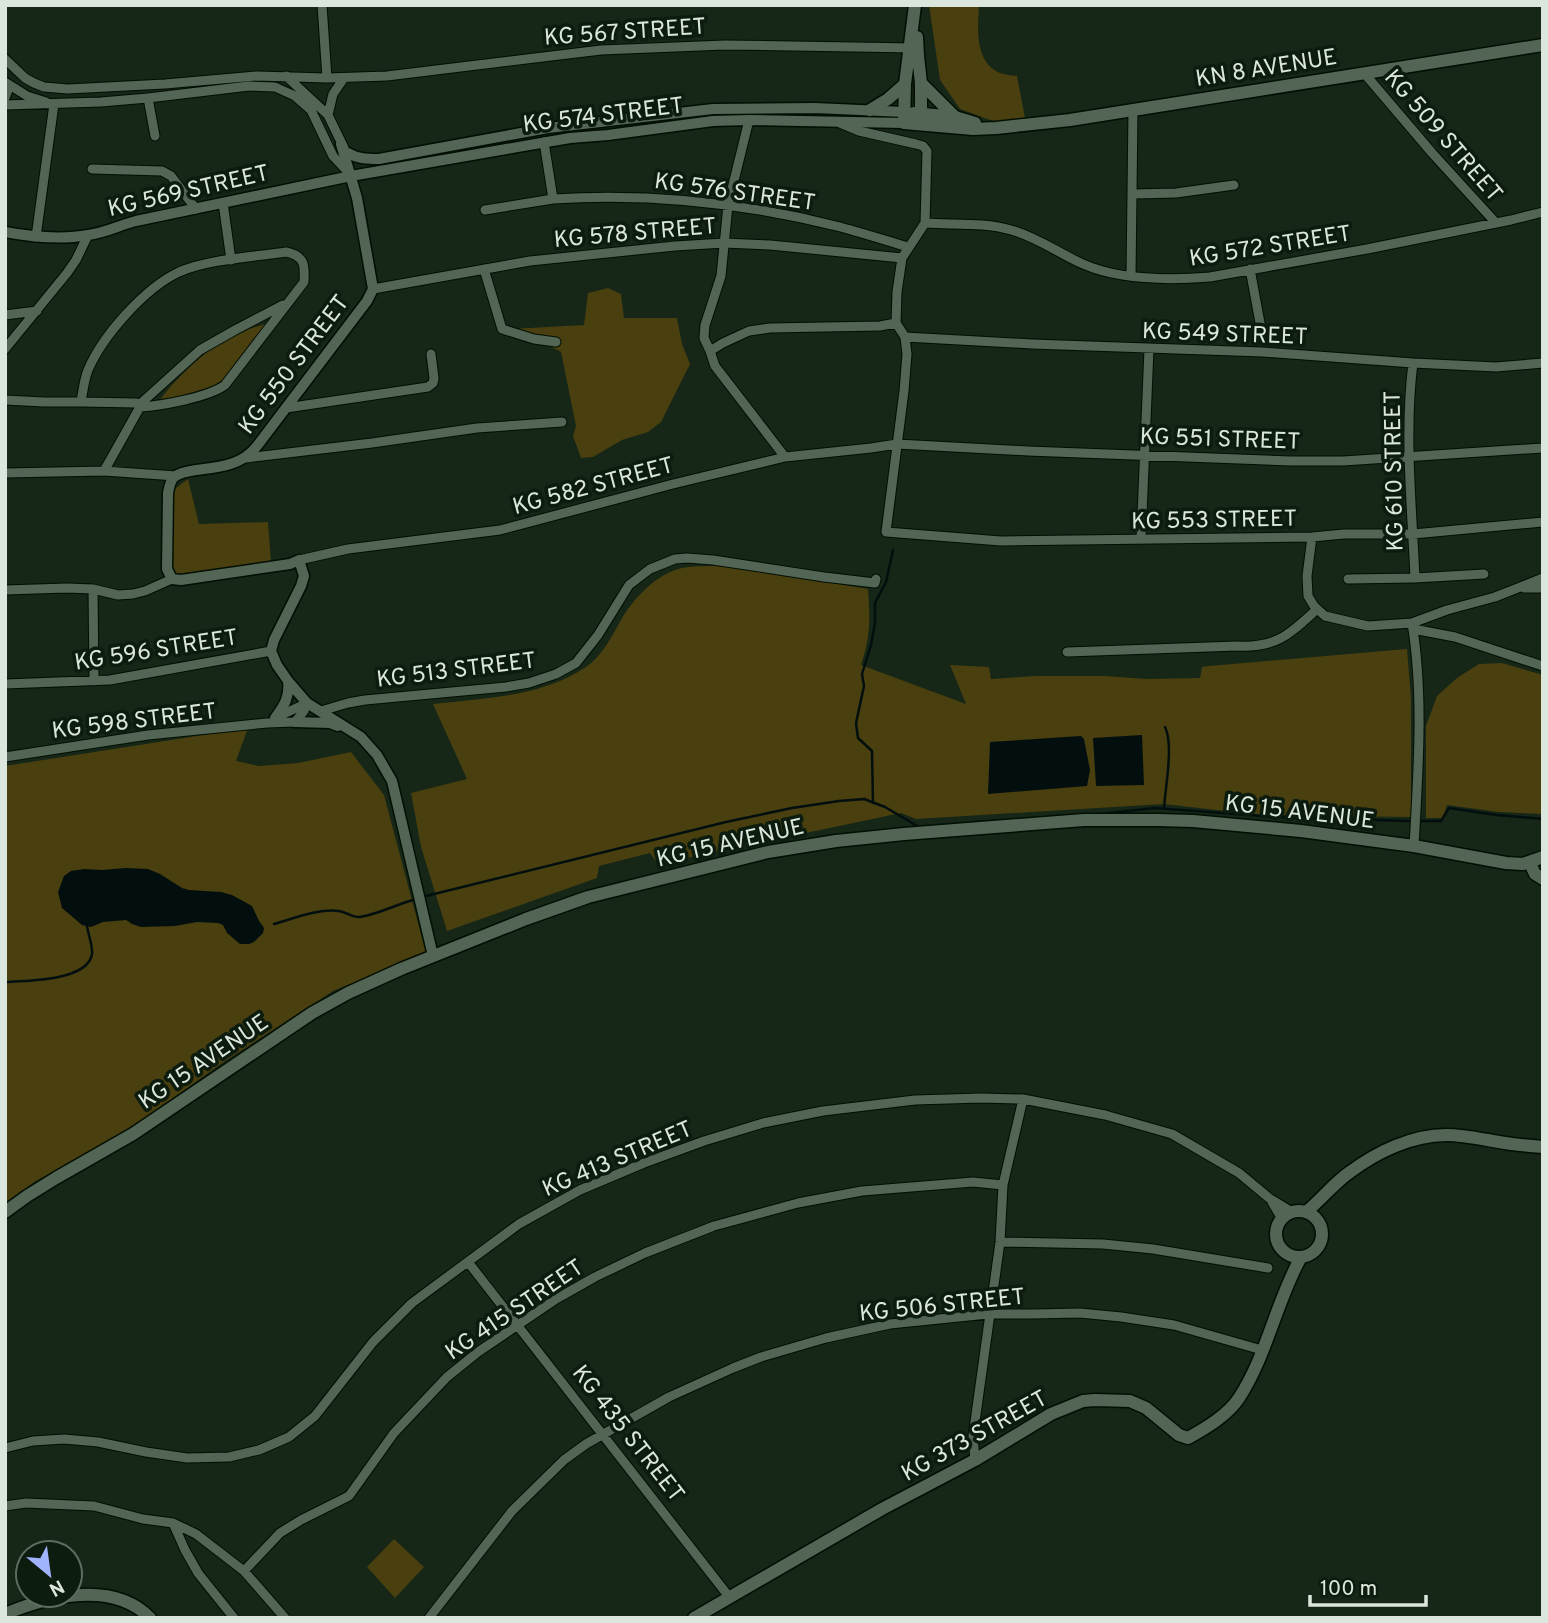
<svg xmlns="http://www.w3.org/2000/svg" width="1548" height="1623" viewBox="0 0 1548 1623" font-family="Overpass,sans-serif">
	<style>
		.green { fill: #493f0f }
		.water { fill: #030f0f }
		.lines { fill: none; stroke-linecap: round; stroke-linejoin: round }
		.stream { stroke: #030f0f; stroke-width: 2.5 }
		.minor-casing { stroke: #020f03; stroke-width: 11 }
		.tertiary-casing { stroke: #020f03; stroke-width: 13 }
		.secondary-casing { stroke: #020f03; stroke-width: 15 }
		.minor { stroke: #536554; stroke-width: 9 }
		.tertiary { stroke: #536554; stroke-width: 10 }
		.secondary { stroke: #536554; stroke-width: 12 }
		.labels { text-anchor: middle; stroke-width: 7; stroke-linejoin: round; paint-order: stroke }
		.street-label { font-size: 23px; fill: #dbe6dc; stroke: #0c1c0e }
	</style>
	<rect width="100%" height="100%" fill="#162617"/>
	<!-- green -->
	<path class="green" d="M929,5H979C978,28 974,62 1000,73C1005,75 1012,75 1017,76L1025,118L1004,123L987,119L960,109L940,80Z
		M608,288L621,294L624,318H677L682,344L690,364L661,422L648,432L622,440L593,457L581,458L573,436L576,426L561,352L540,341L511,329L584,325L588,293Z
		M273,322L217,392L157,404C174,379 212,343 241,332C251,328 262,325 273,322Z
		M188,479L199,524L268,522L271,562H262L253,572L174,582L165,573L168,494Z
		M728,566L868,589C870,618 871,636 861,665L966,704L950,665L989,667L991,679L1036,676H1105L1147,679L1200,678L1202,667L1209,666L1407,649L1411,697V817L1318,816L1251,814L1164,804L916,819L901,813L658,864L650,853L599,866L597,878L447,931L421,847L411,793L467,779L433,704C486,698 541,697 586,667C602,656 612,636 621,620C632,600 653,578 675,570C685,565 715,566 728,566Z
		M1502,663L1543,675V814L1499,812L1447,805L1443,818H1426V726L1437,696L1457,678L1479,664Z
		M248,728L236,761L259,766L298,763L351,752L384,795L426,953L333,991L225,1061L127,1131L34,1182L5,1205V766Z
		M394,1539L424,1567L395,1598L367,1567Z"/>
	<!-- water -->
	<path class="water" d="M1142,735L1144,785L1096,786L1093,738Z
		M1081,736L1084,739L1090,770L1087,786L988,794L990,742Z
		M126,868L148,869L160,874L182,888L189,890L221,892L232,895L252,906L259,921L264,928L263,933L254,942L249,944H240L227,933L223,925L218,923L197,922L175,926L141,927L132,924L126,920L103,922L91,927L82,925L62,908L58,892L64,876L71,871L84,869L102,870Z"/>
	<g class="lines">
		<!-- stream -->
		<path class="stream" d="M873,803L872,751L858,738L856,723L864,686L862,674L871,645L875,623V603L886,582L893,550
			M1164,809C1165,788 1174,745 1165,727
			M1100,814L1155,808L1277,817L1409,821
			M1422,821H1441L1449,808L1497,815L1543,819
			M975,822L996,821
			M426,896L726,822L792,808L839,801L864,799L885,807L919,827
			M274,924C292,919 319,908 339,911C347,912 352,918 360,917C379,914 395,905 413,900
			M5,982C26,981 88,981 92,954C93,946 88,934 87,926"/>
		<!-- minor casing -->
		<g class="minor-casing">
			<path id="minor" d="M322,5L327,78
				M5,59L25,78L34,83L44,87L68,89L165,84L257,76L327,78L387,76L601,50L725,45L915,48
				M1364,73L1433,154L1496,223
				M286,76L328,115
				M5,82L27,96L46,102
				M5,98L8,90L6,83
				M148,98L155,136
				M5,105L101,102L148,98L249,86L275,87L295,96L311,110L333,156L348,172
				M840,123L859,131L916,144L923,146L927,151L925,223L902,258L897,292L896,323L905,337L907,354L904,391L886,532L1001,541L1312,537L1344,534H1413L1543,522
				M544,142L553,199C648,193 744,203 836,226C860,232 884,240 908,247
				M344,148L328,115L333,94L344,78
				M92,169L162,171L171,176L196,209
				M1133,194L1176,193L1234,185
				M223,203L231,260
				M485,210L553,199
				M925,223C953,225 984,222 1011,230C1037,237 1058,253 1083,264C1119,280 1172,280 1210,277L1367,249L1511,220L1543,212
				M36,237L54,104
				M484,269L502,329L534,339L556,342
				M1250,269L1263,339
				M1131,276L1133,110
				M373,289L530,261L675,246L724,243L770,245L902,258
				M5,315L37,311
				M905,337L1032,344L1263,352L1413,363L1496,367L1543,363
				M5,349L67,273L76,260L88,235
				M710,351L704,338L705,325L721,276L728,205L749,120
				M1413,363C1404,433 1412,508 1415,578
				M5,400L44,402H81
				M139,405L200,350L237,329L283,305
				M286,408L428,387L433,383L434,378L431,354
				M785,457L715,366L710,351L723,343L749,331L770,328L880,326L896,323
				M246,458L372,443L477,428L562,422
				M104,471L140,407L136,403L81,402C83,391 84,380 88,370C103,335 145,288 179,272C209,259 254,257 286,252C305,256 305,265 304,282L225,385C209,397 161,406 140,407
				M5,473L104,471L176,476
				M1312,537L1307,576L1308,596L1314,606L1325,616L1368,626L1412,623L1447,610L1495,597L1543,578
				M1141,539L1149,349
				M299,560L348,549L500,530L673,484L785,457L871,448L897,444L1028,451L1290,461H1343L1543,448
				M1348,579L1415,578L1484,574
				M1524,588H1543
				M93,589L94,681
				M5,590L67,588L93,589L118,595L133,594L145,591L172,579
				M1412,623C1424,695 1418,773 1414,846
				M1413,629L1455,637L1543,666
				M1067,652L1237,646C1277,648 1290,634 1317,609
				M5,684L110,680L271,651
				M321,711L348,703L365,700L506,687L529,683L556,674L576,663L598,635L629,585L650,569L675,559L687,558L713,560L824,577L875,583L876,579
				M275,718L307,703
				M5,757L148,735L267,723L295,722L304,711L307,703
				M1272,1202L1282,1219
				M1000,1242L1103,1244L1153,1249L1268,1268
				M468,1262L730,1598
				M5,1448L33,1441L64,1439L98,1442L146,1452L187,1458L229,1457L259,1450L289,1437L315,1416L373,1342L412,1303L519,1224L580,1190L644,1163L704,1141L763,1123L823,1111L915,1100L981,1098L1023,1099L1105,1115L1172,1134L1239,1173L1269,1198L1292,1212
				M975,1460L973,1436L1000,1242L1003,1185L1023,1099
				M5,1506L26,1503L94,1506L143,1519L173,1523L196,1534L244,1571L280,1533L301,1520L349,1496L394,1433L447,1377L478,1352L556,1299L595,1277L645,1253L714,1226L798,1203L862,1191L973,1182L1003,1185
				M173,1523L185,1550L198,1573L234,1618
				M244,1571L285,1618
				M429,1618L512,1511L564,1460L586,1444L669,1397L733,1368L761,1357L826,1338L890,1324L988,1314H1032L1080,1313L1121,1317L1174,1325L1262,1350"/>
		</g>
		<!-- tertiary casing -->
		<g class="tertiary-casing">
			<path id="tertiary" d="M341,144L357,198L373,289L367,301L257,446C241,466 219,467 196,470C189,471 179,473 174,477C170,481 169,488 168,493L167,569L172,579L181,580L290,564L299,560L304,576L301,586L274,640L271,651L277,665L288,681L307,703L361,737L377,755L392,781L433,956
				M348,153C358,159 368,159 379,159L548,128L713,109L815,108L904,112
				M5,232C32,237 61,240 88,235C105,233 120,225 136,221L351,176L570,138L608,135L713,121L749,120L904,123
				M275,718C284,706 290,697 288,681
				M295,722L330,723L338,726"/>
		</g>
		<!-- secondary casing -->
		<g class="secondary-casing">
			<path id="secondary" d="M915,5L905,84L904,123L973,129L996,128L1070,120L1543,45
				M917,37L918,56L921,83V123
				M921,83L955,117
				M870,110L888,99L905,84
				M914,113L955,117L975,123
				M1530,863L1535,874L1543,879
				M1276 1234a23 23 0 1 1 46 0a23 23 0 1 1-46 0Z
				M5,1212L27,1196L56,1178L133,1134L312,1013L348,993L401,969L526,919L588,897L768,852L836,841L904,834L1084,820H1158L1193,821L1301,831L1414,846L1506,863L1523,864L1543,857
				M1306,1212C1322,1199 1334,1183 1350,1172C1377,1152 1412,1135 1446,1135C1466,1135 1485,1140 1505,1143C1517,1145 1530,1146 1543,1147
				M5,1614C48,1596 113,1580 150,1618
				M694,1618L882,1509L975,1460L1051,1414L1083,1401L1095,1400L1130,1401L1146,1408L1179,1435L1188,1438C1206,1428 1228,1415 1239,1398C1267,1355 1276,1302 1301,1257"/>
		</g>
		<!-- minor -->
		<use href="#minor" class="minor"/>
		<!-- tertiary -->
		<use href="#tertiary" class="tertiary"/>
		<!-- secondary -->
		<use href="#secondary" class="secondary"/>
	</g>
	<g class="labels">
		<!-- street labels -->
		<g class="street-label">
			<text transform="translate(625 31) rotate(-4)" y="8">KG 567 STREET</text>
			<text transform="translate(1266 67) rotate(-9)" y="8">KN 8 AVENUE</text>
			<text transform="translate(603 114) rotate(-7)" y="8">KG 574 STREET</text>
			<text transform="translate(1444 135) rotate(49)" y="8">KG 509 STREET</text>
			<text transform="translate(188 190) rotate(-13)" y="8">KG 569 STREET</text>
			<text transform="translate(735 191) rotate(8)" y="8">KG 576 STREET</text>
			<text transform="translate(635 232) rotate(-5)" y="8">KG 578 STREET</text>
			<text transform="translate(1270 245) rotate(-9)" y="8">KG 572 STREET</text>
			<text transform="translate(1225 333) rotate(2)" y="8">KG 549 STREET</text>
			<text transform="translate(293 364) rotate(-53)" y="8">KG 550 STREET</text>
			<text transform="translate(1220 438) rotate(2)" y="8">KG 551 STREET</text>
			<text transform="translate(1393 471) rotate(-91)" y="8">KG 610 STREET</text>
			<text transform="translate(593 485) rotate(-15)" y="8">KG 582 STREET</text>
			<text transform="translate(1214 519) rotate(-1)" y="8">KG 553 STREET</text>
			<text transform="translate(156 649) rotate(-9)" y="8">KG 596 STREET</text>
			<text transform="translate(456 669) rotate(-7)" y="8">KG 513 STREET</text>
			<text transform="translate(134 720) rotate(-7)" y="8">KG 598 STREET</text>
			<text transform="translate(1300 811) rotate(7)" y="8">KG 15 AVENUE</text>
			<text transform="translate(730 842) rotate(-13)" y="8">KG 15 AVENUE</text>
			<text transform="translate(203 1061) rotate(-34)" y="8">KG 15 AVENUE</text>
			<text transform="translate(617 1158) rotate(-23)" y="8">KG 413 STREET</text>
			<text transform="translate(942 1304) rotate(-6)" y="8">KG 506 STREET</text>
			<text transform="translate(514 1309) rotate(-34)" y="8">KG 415 STREET</text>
			<text transform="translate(629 1433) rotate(52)" y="8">KG 435 STREET</text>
			<text transform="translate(974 1435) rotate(-29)" y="8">KG 373 STREET</text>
		</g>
	</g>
	<!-- border -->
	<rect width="1548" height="1623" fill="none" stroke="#dbe6dc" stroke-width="14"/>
	<!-- north arrow -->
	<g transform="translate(49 1574) rotate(151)"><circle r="33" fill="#0c1c0e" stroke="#5f6d60" stroke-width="2"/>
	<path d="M0-5L12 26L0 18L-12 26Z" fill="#a0b3fd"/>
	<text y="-10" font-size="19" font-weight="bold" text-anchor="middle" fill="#dbe6dc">N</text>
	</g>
	<!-- scale -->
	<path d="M1310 1595v10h116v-10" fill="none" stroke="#dbe6dc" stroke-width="3.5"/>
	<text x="1320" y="1595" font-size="21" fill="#dbe6dc" stroke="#0c1c0e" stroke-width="5" paint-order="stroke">100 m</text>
</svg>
